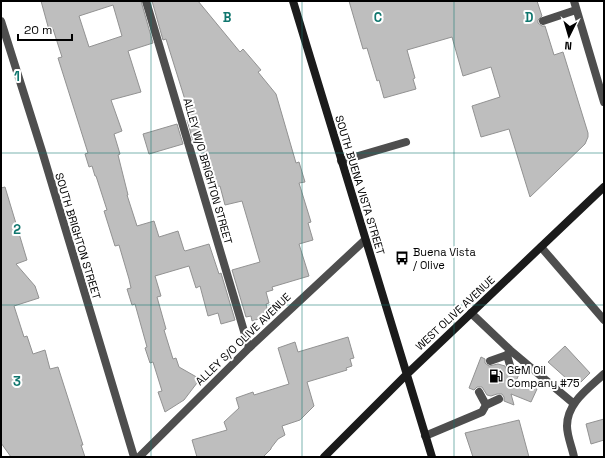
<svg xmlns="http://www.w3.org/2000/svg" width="605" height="458" viewBox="0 0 605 458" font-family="'Space Grotesk',sans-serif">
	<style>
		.building { fill: #bebebe; stroke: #929292; fill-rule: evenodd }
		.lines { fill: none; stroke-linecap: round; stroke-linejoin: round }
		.lane { stroke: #4e4e4e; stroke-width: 8 }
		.street { stroke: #4e4e4e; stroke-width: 8 }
		.secondary { stroke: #1b1b1b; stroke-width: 8 }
		.grid { fill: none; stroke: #0f766e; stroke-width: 1; stroke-opacity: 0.55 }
		.labels { text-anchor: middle; stroke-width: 4; stroke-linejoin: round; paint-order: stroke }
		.street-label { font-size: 11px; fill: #000; stroke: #fff }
		.poi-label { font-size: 11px; fill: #000; stroke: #fff; text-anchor: start }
		.grid-label { font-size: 13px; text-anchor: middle; font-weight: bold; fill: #0f766e; stroke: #fff; stroke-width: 4; stroke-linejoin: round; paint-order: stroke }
	</style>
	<rect width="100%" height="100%" fill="#fff"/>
	<!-- building -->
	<path class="building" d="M41,1H141L153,43L128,51L141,92L111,100L122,131L114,134L120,154L118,155L128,195H127L137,226L154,221L159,237L178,231L184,250L185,251L209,244L219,274L221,273L235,320L221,324L218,313L208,316L200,286L196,288L189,266L155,276L161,296L157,297L166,329L164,330L173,359L176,358L179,367L200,379L184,400L165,412L158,392L162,391L153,362L150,363L145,348L147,347L135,304L132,305L127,289L131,288L129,279L119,245L115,246L104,211L107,210L96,176H95L92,166L89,167L85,154L88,153L58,58L62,57L53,29L49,30ZM113,5L122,36L89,47L79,16Z
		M152,1H198L240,52L243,49L261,70L258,72L276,94L296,163L299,162L305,182L299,183L311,222L308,223L313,240L299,244L309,276L272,287L273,290L266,292L269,303L266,304L269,316L252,321L251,316L246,317L232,270L260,262L242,201L225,205L220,186L212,188L197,140L193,141L187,120L191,119L166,39L163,40Z
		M349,1H537L542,16L538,20V23L542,26H545L554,55L563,52L588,133V137L585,144L530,197L509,129L481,137L472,106L500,97L491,67L463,76L452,37L407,50L415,78L413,79L416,89L384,98L379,80L377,81L367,48L363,49Z
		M177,124L183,144L149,154L143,134Z
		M5,187L27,260L16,264L35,286L39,298L14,306L24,337L27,336L33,354L45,350L50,369L58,367L83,445H81L85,457H11L1,443V188Z
		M348,337L354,358L350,359L352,366L346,368L347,370L307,382L314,406L300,420L282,426L285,435L278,439L271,448V449L263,457H197L192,440L227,430L224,422L239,408L236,398L253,392L254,395L289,384L278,348L295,342L298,352Z
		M565,346L590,373L576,387L548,362Z
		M481,357L485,359V363L489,366L498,364L505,366L507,373L509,374H513L516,371L520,372L516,381L537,389L531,402L511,394L514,405L504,401V397L502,394H497L491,396L487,395L482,387H477L474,390L469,388Z
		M604,419V440L591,444L586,424Z
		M519,420L529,457H473L465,433Z"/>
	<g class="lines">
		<!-- lane -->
		<path class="lane" d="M146,1L249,348
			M543,21L576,10
			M341,161L406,142
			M471,313L510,350L573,403
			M510,350L507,355L511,369
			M490,361L507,355
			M486,405L499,399
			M425,436L482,412L486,405L479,392
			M139,457L249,348L365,240
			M574,457C572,447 567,436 567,426C567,403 588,389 604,374"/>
		<!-- street -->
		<path class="street" d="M574,1L604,102
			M1,21L42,151L134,457
			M541,247L604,320"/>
		<!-- secondary -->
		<path class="secondary" d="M293,1L432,457
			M324,457L406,375L604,187"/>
	</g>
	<!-- grid -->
	<path class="grid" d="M151,1V457M302,1V457M454,1V457M1,153H604M1,305H604"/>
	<!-- icons -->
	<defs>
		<g id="bus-bare" transform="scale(1.08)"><path d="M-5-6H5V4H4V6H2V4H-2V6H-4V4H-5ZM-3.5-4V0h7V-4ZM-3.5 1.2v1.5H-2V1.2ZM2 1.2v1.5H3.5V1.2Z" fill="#000" stroke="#fff" stroke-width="2.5" paint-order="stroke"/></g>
		<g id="fuel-bare" transform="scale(1.08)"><path d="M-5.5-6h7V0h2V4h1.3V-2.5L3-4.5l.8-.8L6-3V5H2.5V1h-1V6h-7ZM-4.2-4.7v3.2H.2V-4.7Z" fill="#000" stroke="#fff" stroke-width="2.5" paint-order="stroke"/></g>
	</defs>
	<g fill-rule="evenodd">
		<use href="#bus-bare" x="402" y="258"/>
		<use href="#fuel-bare" x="496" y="376"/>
	</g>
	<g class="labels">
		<!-- street labels -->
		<g class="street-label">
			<text transform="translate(208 171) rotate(74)" y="4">ALLEY W/O BRIGHTON STREET</text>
			<text transform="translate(360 185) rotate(73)" y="4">SOUTH BUENA VISTA STREET</text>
			<text transform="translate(78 236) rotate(73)" y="4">SOUTH BRIGHTON STREET</text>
			<text transform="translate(455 313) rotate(-43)" y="4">WEST OLIVE AVENUE</text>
			<text transform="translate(243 339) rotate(-44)" y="4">ALLEY S/O OLIVE AVENUE</text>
		</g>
		<!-- poi labels -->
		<g class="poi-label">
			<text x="413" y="256">Buena Vista<tspan x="413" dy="13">/ Olive</tspan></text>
			<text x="507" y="374">G&amp;M Oil<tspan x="507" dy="13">Company #75</tspan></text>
		</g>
	</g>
	<g class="grid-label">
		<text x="227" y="22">B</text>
		<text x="378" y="22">C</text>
		<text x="529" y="22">D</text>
		<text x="17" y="81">1</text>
		<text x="17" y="234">2</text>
		<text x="17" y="386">3</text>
	</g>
	<!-- border -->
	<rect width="605" height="458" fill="none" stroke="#000000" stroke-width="4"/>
	<!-- north arrow -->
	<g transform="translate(569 36) rotate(185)" stroke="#ffffff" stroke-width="3" paint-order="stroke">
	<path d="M0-3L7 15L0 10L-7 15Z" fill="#000000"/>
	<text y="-6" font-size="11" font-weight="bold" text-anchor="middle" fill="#000000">N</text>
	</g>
	<!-- scale -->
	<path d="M18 34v6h54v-6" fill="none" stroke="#000000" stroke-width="2"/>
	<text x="24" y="34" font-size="12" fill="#000000" stroke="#ffffff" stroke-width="3" paint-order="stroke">20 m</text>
</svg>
